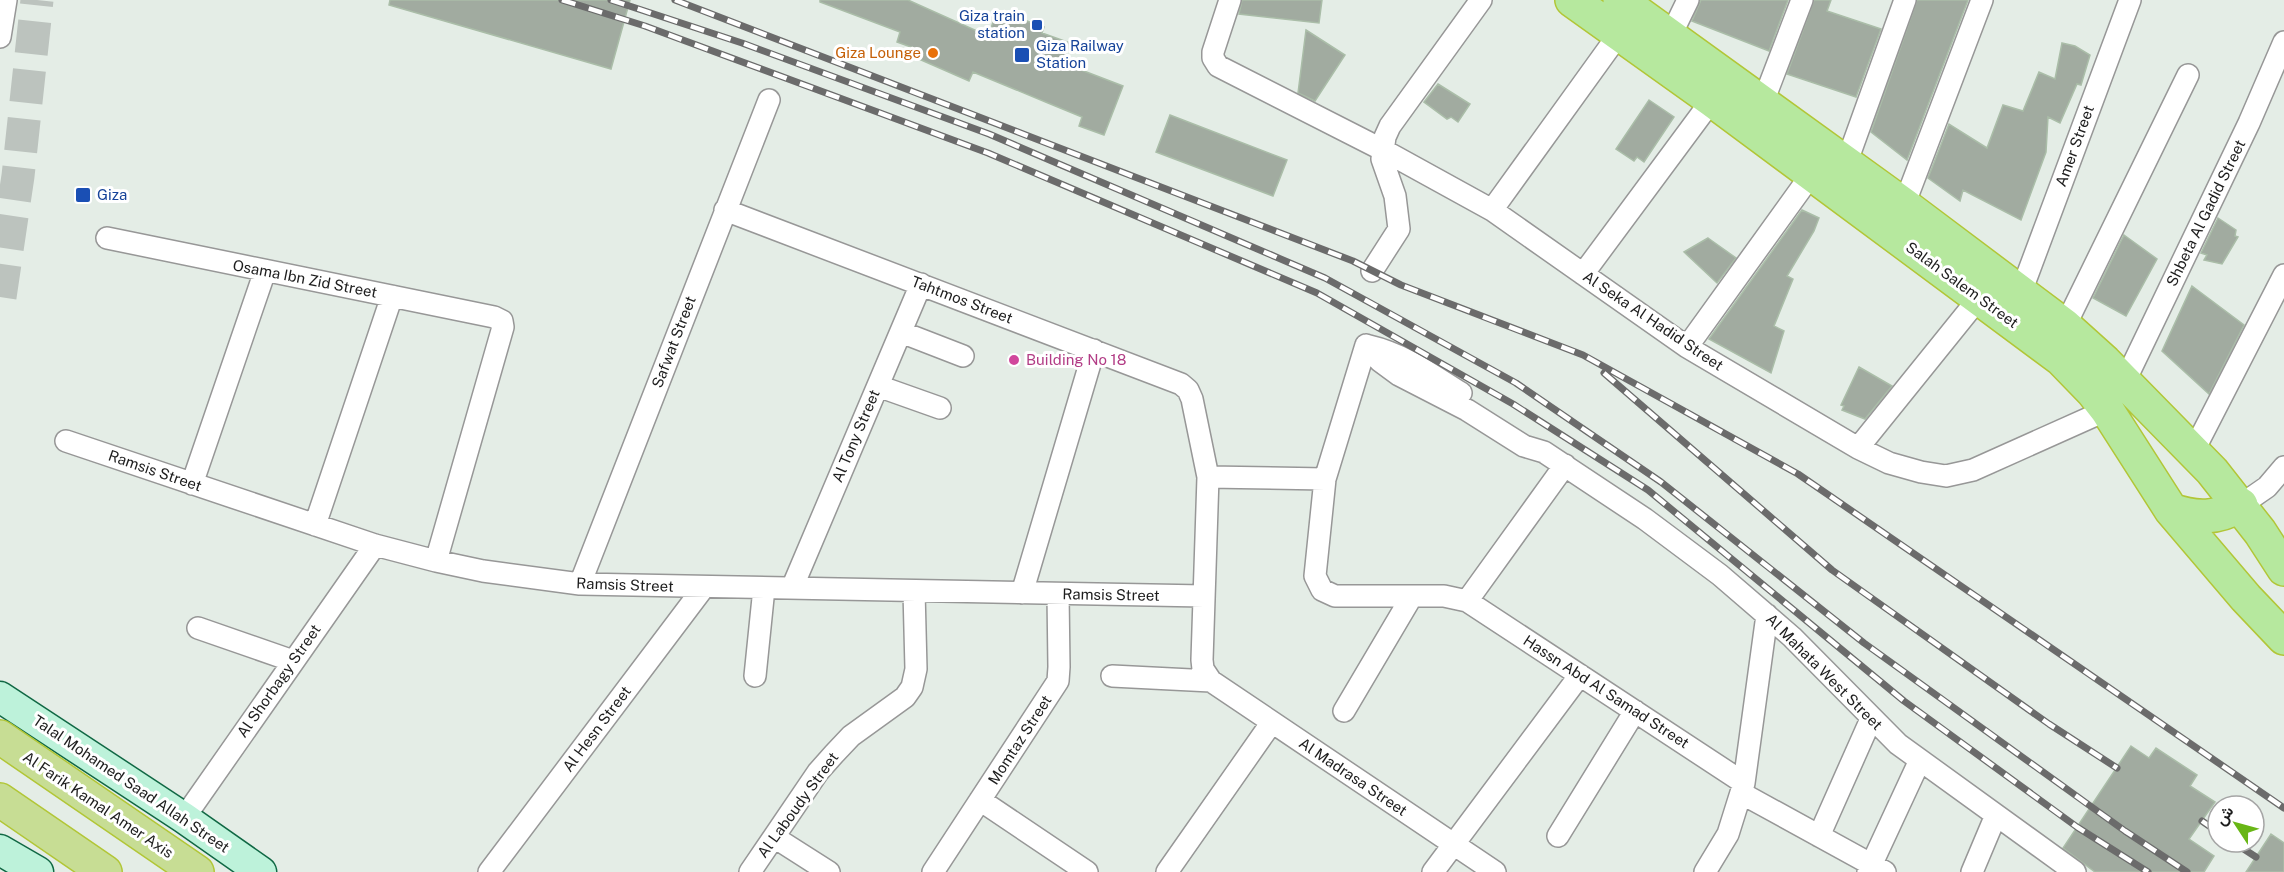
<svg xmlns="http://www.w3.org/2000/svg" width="2284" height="872" viewBox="0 0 2284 872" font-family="'Public Sans',Vazirmatn,sans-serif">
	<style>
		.building { fill: #a1aba0; stroke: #aabda8; stroke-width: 1.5 }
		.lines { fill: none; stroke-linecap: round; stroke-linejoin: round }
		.primary-tunnel { stroke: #bcc3be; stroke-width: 33; stroke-dasharray: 33 16; stroke-linecap: butt }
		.minor-casing { stroke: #979797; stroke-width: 24 }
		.secondary-casing { stroke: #106844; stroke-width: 33 }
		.trunk-casing { stroke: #b2c637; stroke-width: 36 }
		.motorway-casing { stroke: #b2c637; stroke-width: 36 }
		.minor { stroke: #fff; stroke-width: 21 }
		.secondary { stroke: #bdf2da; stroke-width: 30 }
		.trunk { stroke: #b6e89e; stroke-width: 33 }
		.motorway { stroke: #c7dd94; stroke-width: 33 }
		.rail-casing { stroke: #6b6b6b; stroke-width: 7 }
		.rail { stroke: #fff; stroke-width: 4.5; stroke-dasharray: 14; stroke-linecap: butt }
		.transit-dot { fill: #1a4fb4; stroke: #fff; stroke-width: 2 }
		.food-dot { fill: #e8710a; stroke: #fff; stroke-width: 2 }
		.hotel-dot { fill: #d1479c; stroke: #fff; stroke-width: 2 }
		.labels { text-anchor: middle; stroke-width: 6; stroke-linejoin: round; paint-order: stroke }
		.transit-label { font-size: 15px; fill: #164399; stroke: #fff; text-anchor: start }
		.food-label { font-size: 15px; fill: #c56008; stroke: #fff; text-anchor: end }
		.street-label { font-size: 15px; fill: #1d1d1d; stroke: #fff }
		.hotel-label { font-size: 15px; fill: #b23c85; stroke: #fff; text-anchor: start }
	</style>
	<rect width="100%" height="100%" fill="#e4ede6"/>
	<!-- building -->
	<path class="building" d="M390,0H630L611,69L389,5Z
		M820,0H908L988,36L996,14L1022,24L1024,20L1044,27L1042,33L1070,43L1063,63L1123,86L1104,135L1079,126L1082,117L1048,103L973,72L969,81L919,59L922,51L897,42L900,32L820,2Z
		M1242,0H1322L1319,23L1239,14Z
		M1701,0H1788L1769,51L1692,21Z
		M1814,0H1831L1827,11L1881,29L1856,97L1787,74Z
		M1917,0H1968L1907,160L1871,132Z
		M1306,30L1345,55L1315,101L1298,93Z
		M2062,43L2075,46L2090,55L2081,85L2077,84L2060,123L2048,117L2046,152L2021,220L1963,190L1960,201L1928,178L1949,124L1987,148L2003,105L2023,111L2039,72L2055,79Z
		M1438,84L1470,104L1458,122L1451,117L1447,119L1424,102Z
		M1649,100L1674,117L1644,162L1637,157L1634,161L1616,149Z
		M1170,115L1287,160L1273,196L1156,152Z
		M1802,210L1819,218L1814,231L1787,276L1793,279L1774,326L1784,331L1771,373L1709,339Z
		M2218,218L2236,230L2235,236L2238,237L2222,264L2204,260L2207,255L2201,253Z
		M2124,235L2157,259L2126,316L2093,298Z
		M1708,238L1736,258L1717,283L1684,252Z
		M2192,286L2244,325L2209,394L2162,351Z
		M1859,367L1892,386L1865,419L1842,410L1844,406L1841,405Z
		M2131,746L2149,758L2156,748L2197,775L2190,786L2215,802L2189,839L2214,856L2204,872H2095L2063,848Z
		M2271,834L2284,843V872H2246Z"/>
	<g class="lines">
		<!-- primary-tunnel -->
		<path class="primary-tunnel" d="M0,297L18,176L37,0"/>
		<!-- minor casing -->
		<g class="minor-casing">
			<path id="minor" d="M1230,0L1213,52V58L1218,66L1383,150L1492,210L1687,347L1858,448L1889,463L1921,472L1946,476L1973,470L2107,410
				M1671,35L1688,0
				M0,37L6,0
				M1763,102L1802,0
				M1846,164L1905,0
				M1904,205L1982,0
				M725,210L1181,384L1188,390L1192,399L1208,477L1202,660L1203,669L1211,681L1495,872
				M1492,210L1619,34
				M107,238L494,317L502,321L503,327L436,561
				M1372,271L1399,229L1395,196L1382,159L1385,137L1390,126L1481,0
				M1583,274L1712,100
				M2021,292L2130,0
				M2065,326L2188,75
				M901,332L963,356
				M1366,345L1380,361L1399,375L1467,410L1524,446L1544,452L1645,519L1720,575L1792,637L1898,744L2075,872
				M1366,345L1325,479L1315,576L1322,590L1335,596H1444L1467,601L1744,783
				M1369,346C1404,354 1432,375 1461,393
				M1687,347L1811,175
				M2125,381L2249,123L2284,42
				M878,386L940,408
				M66,441L375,545L436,561L483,571L580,584L1204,596
				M1858,448L1979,298
				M2193,452L2284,275
				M1208,477L1325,479
				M192,484L265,271
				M2241,505L2267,487L2284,467
				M315,525L392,296
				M580,584L769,100
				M792,588L921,284
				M1022,593L1094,350
				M1467,601L1565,465
				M198,628L293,661
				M755,676L764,588
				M1112,676L1211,681
				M1344,711L1412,596
				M1741,793L1885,872
				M980,800L1087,872
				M184,818L375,545
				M1558,836L1635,711
				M1819,836L1871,719
				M774,837L829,872
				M489,872L704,587
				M750,872L818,772L834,754L851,736L905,697L912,687L916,669L914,591
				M933,872L1058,681L1059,667L1058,594
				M1167,872L1272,722
				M1433,872L1580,675
				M1705,872L1728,834L1744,783L1767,615
				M1868,872L1920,760
				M1972,872L1996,815"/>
		</g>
		<!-- secondary casing -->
		<g class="secondary-casing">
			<path id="secondary" d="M0,697L184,818L261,872
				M0,850L38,872"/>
		</g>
		<!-- trunk casing -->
		<g class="trunk-casing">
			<path id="trunk" d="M1572,0L1712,100L2061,359L2093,392L2107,410L2171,510L2246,598L2284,638
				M1620,0L1904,205L2065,326L2105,362L2212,471L2260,532L2284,569
				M2171,510C2196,519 2217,519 2241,505"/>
		</g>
		<!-- motorway casing -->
		<g class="motorway-casing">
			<path id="motorway" d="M0,737L197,872
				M0,800L105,872"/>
		</g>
		<!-- minor -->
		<use href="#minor" class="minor"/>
		<!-- secondary -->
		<use href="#secondary" class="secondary"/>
		<!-- trunk -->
		<use href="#trunk" class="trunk"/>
		<!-- motorway -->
		<use href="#motorway" class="motorway"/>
		<!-- rail casing -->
		<g class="rail-casing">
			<path id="rail" d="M562,0L645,26L988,153L1317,293L1513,404L1648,490L1904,701L2077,827L2148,872
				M611,0L742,43L989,134L1325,278L1516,383L1661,482L1864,643L2125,831L2187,872
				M675,0L1353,261L1401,285L1583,355L1798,474L2284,808
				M1604,373L1832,570L2049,724L2117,768
				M2202,821L2218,832
				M2233,842L2256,857"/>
		</g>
		<!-- rail -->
		<use href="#rail" class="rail"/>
	</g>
	<!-- markers -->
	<g class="transit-dot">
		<rect x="1031" y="19" width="12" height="12" rx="3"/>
		<rect x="1014" y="47" width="16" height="16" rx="3"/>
		<rect x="75" y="187" width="16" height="16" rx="3"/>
	</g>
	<circle class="food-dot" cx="933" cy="53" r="6"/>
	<circle class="hotel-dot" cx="1014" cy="360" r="6"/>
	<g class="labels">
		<!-- transit labels -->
		<g class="transit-label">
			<text x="1025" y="21" text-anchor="end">Giza train<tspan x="1025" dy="17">station</tspan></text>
			<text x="1036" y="51">Giza Railway<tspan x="1036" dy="17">Station</tspan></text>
			<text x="97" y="200">Giza</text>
		</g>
		<!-- food labels -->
		<g class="food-label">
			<text x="921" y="58">Giza Lounge</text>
		</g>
		<!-- street labels -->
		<g class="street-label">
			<text transform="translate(2075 146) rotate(-70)" y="5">Amer Street</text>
			<text transform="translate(2206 213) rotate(-64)" y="5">Shbeta Al Gadid Street</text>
			<text transform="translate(305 279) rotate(11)" y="5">Osama Ibn Zid Street</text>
			<text transform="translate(1962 285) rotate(36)" y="5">Salah Salem Street</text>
			<text transform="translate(962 300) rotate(21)" y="5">Tahtmos Street</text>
			<text transform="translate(1653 321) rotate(34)" y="5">Al Seka Al Hadid Street</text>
			<text transform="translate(674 342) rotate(-69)" y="5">Safwat Street</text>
			<text transform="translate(856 436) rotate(-67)" y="5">Al Tony Street</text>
			<text transform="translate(155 471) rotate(19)" y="5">Ramsis Street</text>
			<text transform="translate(625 585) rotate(2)" y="5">Ramsis Street</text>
			<text transform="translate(1111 595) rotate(1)" y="5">Ramsis Street</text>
			<text transform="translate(1824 672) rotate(45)" y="5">Al Mahata West Street</text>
			<text transform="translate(279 681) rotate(-55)" y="5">Al Shorbagy Street</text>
			<text transform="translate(1606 692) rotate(33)" y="5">Hassn Abd Al Samad Street</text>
			<text transform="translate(597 729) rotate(-53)" y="5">Al Hesn Street</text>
			<text transform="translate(1020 740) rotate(-57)" y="5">Momtaz Street</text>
			<text transform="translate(1353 777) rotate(34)" y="5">Al Madrasa Street</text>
			<text transform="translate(131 784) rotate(34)" y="5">Talal Mohamed Saad Allah Street</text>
			<text transform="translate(98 805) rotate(34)" y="5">Al Farik Kamal Amer Axis</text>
			<text transform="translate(798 805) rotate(-54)" y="5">Al Laboudy Street</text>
		</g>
		<!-- hotel labels -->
		<g class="hotel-label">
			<text x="1026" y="365">Building No 18</text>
		</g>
	</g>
	<!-- north arrow -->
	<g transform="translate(2236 824) rotate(306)"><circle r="28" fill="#ffffff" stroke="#a5a5a5" stroke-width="1.5"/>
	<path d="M0-4.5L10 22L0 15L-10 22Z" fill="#68b615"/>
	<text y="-9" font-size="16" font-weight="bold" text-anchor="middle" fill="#1d1d1d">ش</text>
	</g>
</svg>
